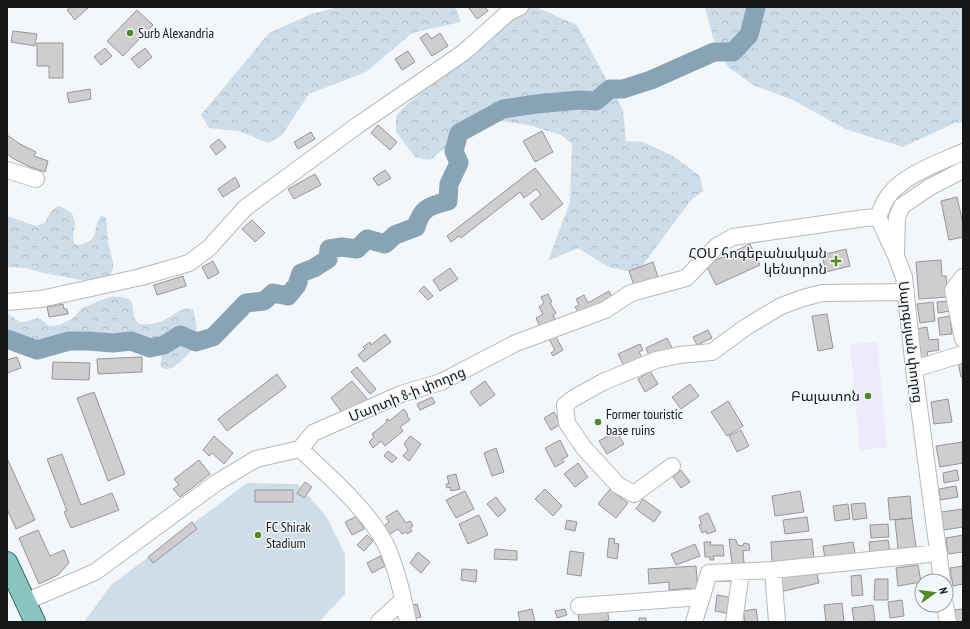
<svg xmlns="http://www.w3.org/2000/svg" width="970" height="629" viewBox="0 0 970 629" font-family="'PT Sans Narrow','Noto Sans Armenian',sans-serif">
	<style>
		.education { fill: #eceafc }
		.green { fill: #cddde9 }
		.forest { fill: url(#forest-crowns) }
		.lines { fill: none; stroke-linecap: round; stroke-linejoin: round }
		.river { stroke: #88a3b6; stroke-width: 19 }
		.building { fill: #d0cdd0; stroke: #989598 }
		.minor-casing { stroke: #b6babc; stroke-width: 18 }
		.major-casing { stroke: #2f6e6b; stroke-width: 22 }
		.minor { stroke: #fff; stroke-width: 16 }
		.major { stroke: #8ac4c1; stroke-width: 20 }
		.poi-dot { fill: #508a27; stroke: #f3f7f9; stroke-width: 1.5 }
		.labels { text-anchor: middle; stroke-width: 3; stroke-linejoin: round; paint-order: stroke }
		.poi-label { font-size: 14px; fill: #161718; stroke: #f3f7f9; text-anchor: start }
		.street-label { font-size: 14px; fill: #161718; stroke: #f3f7f9 }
	</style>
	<defs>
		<pattern id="forest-crowns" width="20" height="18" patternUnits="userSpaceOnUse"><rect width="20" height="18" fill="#cddde9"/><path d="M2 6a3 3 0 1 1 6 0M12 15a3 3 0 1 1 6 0" fill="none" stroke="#afbdc7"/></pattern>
	</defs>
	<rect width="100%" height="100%" fill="#f3f7f9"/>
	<!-- education -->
	<path class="education" d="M877,342L887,447L860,450L850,344Z"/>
	<!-- green -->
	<path class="green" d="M247,483L298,484L326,516L345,554V594L319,622H84L111,585Z"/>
	<!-- forest -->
	<path class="forest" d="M339,7H455L461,22L412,33L366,72L309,94L282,135L268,143L239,131L209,128L201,115L269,33L311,14Z
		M536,7L577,25L623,110L626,141L643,142L673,156L700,176L703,191L691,200L637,273L608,267L578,248L548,261L570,202L572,144L561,135L528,125L482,118L430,160L415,157L396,132V116L405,106L522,9Z
		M705,7H963V122L955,123L903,147L845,129L793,100L753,85L728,67L713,38Z
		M60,206L72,213L75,223L73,238L74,243L78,245C103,241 91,226 101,216L106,217L108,242L113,262V268L110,277L92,282L44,273L26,268L7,267V216L36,226L45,223C49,215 51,208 60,206Z
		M109,297C147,295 124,313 140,324C148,325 157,324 164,320C174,315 182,306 193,309C194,311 199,338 198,340C195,348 181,362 174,367C172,368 168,369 165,369L161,367C159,361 164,355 161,349C157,342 145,344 138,343C122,341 104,338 87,341C77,344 58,352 49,351C46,351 42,349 40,349C29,346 18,343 7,343V313C23,324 18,324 37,318L42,320L49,326L59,325L72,319L82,308Z"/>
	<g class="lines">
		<!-- river -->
		<path class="river" d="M7,339L37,350L69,341H88L113,343L131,341L150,348L164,345L180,335L196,342L213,337L246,303L264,301L273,293L288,296L297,285L301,273L314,268L328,259L329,249L342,247L357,249L367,239L385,244L395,235L416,227C422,207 430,206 448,201L449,184L459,163L454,151L459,133L503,109L536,104L579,100L596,101L610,89H623L651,80L714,52H733L749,35L756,7"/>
	</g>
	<!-- building -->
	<path class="building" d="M71,7H89L75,20L67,10Z
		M468,7H485L488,11L477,19Z
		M137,10L153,25L123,56L107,41Z
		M13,31L37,34L35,46L11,42Z
		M427,33L431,39L440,33L448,46L432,56L420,38Z
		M37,43H63V78H49V66H37Z
		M105,48L112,56L101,65L94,57Z
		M145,48L152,57L139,68L131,59Z
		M408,51L415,62L402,70L395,59Z
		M90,89L91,99L69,103L67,93Z
		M378,125L397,142L390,150L371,133Z
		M542,131L553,152L535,162L523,141Z
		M311,132L315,139L298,149L294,142Z
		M7,135L20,144L36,152L34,156L48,161L45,172L30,167L14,159L7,154Z
		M219,139L226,147L216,155L210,146Z
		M535,168L563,204L542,220L530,204L541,195L536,189L524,198L520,192L461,238L459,236L451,242L447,236Z
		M385,170L391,178L378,186L373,178Z
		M315,174L321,185L294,199L288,189Z
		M235,177L240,186L223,197L218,189Z
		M957,197L963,223V237L949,240L941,201Z
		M252,220L265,233L255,242L242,229Z
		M750,244L760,265L716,285L706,265Z
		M846,249L850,266L826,272L822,255Z
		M941,260L942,276H946L948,297L919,299L916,262Z
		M213,261L219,273L208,279L202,267Z
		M653,262L658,277L642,282L636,291L629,271Z
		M450,268L458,279L440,291L433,280Z
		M183,276L186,286L157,295L154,285Z
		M424,286L433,296L428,300L419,291Z
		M609,291L614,301L580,315L575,307L579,305L576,299L584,295L588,303Z
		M548,294L552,302L550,303L556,313L553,315L555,319L540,327L536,318L543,314L539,307L544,303L541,297Z
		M949,301L950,311L938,313L937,302Z
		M933,302L935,321L920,323L917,304Z
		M63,304L64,309H67L68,314L49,317L47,307Z
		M827,314L833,348L818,351L812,316Z
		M950,316L952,334L940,335L938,318Z
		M927,327L929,340L938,339L939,350L927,352L928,357L919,358L916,329Z
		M708,330L712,338L697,345L693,337Z
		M385,334L391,342L364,362L358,355L365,349L363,347L370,342L371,345Z
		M555,335L563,350L553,356L551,353L555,350L549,339Z
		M667,338L672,348L650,358L646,348Z
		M640,344L643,350L639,352L644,361L626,370L618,354Z
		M17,357L21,368L7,373V360Z
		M142,357V372L98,374L97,359Z
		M963,361V377H961L958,362Z
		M53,362L90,363L89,380L52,379Z
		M357,367L376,389L370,394L351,372Z
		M650,371L658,384L645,392L638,379Z
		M277,374L286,387L227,431L218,419Z
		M352,381L368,400L346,418L331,398Z
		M485,381L495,395L480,406L470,392Z
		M690,384L699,396L681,409L672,397Z
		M94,392L125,474L108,481L77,398Z
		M432,397L435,403L420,410L417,404Z
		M948,399L952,422L934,424L931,402Z
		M728,401L743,426L727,436L711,412Z
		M404,409L408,415L407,416L410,420L400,427L403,431L385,446L381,441L373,448L369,442L374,437L372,434L387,422L386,420L388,419L389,421Z
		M554,412L561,424L551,430L544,418Z
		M741,430L749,446L737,452L729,436Z
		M616,431L624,444L607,454L599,441Z
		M214,436L233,453L224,464L212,453L209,456L203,450Z
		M410,436L421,444L409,461L403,456L408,450L404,444Z
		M560,440L568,456L562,459L564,462L555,467L545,448Z
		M963,442V463L940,467L936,446Z
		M496,448L504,472L492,476L484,453Z
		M388,451L397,458L392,463L384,456Z
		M62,454L81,505L112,493L119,510L71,528L64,512L67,511L47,459Z
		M7,458L35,520L16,529L7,509Z
		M199,460L210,474L180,497L173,489L179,485L174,479Z
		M578,463L588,477L575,487L564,474Z
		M681,470L690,482L681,488L673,477Z
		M957,470L959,480L944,483L943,473Z
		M456,474L460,489L451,491L450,487L447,488L446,484H449L447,476Z
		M305,482L312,487L304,498L297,493Z
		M956,486L958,497L940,500L939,489Z
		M545,489L562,506L553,516L535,499Z
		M610,489L628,503L616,518L598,504Z
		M255,490H293V502H255Z
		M465,491L474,509L456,518L446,500Z
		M800,491L804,512L775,516L772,496Z
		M910,496L912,518L890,520L888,498Z
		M496,497L506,510L498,517L487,504Z
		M643,499L661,512L654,522L636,509Z
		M865,503L867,518L853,520L851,504Z
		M848,504L850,519L835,521L833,506Z
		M963,509V527L944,530L941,512Z
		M397,510L406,523L410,521L413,526L410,528L412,531L407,534L405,532L402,534L398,529L387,536L381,528L389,522L386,517Z
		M708,513L716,531L707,534L706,531L702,533L699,525L702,524L699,517Z
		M479,515L488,535L468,544L459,524Z
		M357,516L364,529L352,535L345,522Z
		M807,517L809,531L785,534L783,520Z
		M912,518L916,547L898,549L895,520Z
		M567,520L577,522L575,531L565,529Z
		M192,522L197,529L153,563L148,557Z
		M888,524L889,537L871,538L870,525Z
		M38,530L50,556L64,550L69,563L58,575L39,584L19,538Z
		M367,535L373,541L364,551L357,545Z
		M963,535V552L948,554L946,538Z
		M609,538L615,539L614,543L619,544L617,559L607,557Z
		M729,539L736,540L738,545L743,546L744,543L749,544L750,550L743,551L744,563L732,564Z
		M812,539L814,559L772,562L771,542Z
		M888,540L890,552L870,554L869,542Z
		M704,542H711L710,545H723L724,556H713L714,560H710V557H705Z
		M853,542L856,558L825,559L823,546Z
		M695,544L700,556L676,565L671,554Z
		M495,549L517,551V560L494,559Z
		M570,551L584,553L581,576L567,574Z
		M418,552L430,562L421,573L410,563Z
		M380,556L385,566L372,573L367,563Z
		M918,565L921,582L898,586L896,568Z
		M696,566L698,596H692L691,588L669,590V582L649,584L648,569Z
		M963,566V584L953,586L950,568Z
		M462,569L477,570L476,582L461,580Z
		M816,569L819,583L780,592L777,578Z
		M861,575L863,595L852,596L851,576Z
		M875,579H888V600H874Z
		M717,595L734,598L731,614L715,611Z
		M902,600L904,616L890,618L888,602Z
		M842,603L844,622H826L824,605Z
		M417,604L421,617L413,619L409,606Z
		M873,605L875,621L854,622L852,608Z
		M607,608L609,620L598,622H579L578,613Z
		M532,609L535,622H520L518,612Z
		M565,609L567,615L557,618L555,611Z
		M756,609L758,622H745L743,611Z
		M963,609V622H955L953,610Z
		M639,618H646V622H639Z"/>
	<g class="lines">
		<!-- minor casing -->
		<g class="minor-casing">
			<path id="minor" d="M7,170L36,179
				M896,252L897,217L902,206L930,187L963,170
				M963,277L953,290L963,339
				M7,302L41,299L141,277L189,263L209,248L245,208L358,125L463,53L509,12L520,7
				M914,369L963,354
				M300,449C329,476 369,511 386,545C397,569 403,596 408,622
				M672,466L634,494L618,485L584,448L567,423L565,405L574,398L603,382L656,360L679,355L712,352L746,327L781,306L803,298L822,293L906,292
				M773,570L777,622
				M942,581L914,369L904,277L896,256L878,217C881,210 884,201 889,195C905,174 939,163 963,152
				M25,602L95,572L216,483L256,459L300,449L313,433L401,394L441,382L516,343L605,310L631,293L686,278L717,246L733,237L865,218L878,217
				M945,605L948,622
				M579,606L702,597
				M379,622L403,600
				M694,622L709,573L773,570L939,553
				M734,622L741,572"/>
		</g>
		<!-- major casing -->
		<g class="major-casing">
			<path id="major" d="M7,562L35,622"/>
		</g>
		<!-- minor -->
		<use href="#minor" class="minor"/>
		<!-- major -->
		<use href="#major" class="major"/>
	</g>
	<!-- markers -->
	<g class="poi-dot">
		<circle cx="130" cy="33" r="4"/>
		<path d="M834 255h4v4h4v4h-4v4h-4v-4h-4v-4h4z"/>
		<circle cx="868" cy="396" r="4"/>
		<circle cx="598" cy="422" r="4"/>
		<circle cx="258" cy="535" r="4"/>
	</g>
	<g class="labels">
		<!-- poi labels -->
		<g class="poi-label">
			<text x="138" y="38">Surb Alexandria</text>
			<text x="827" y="258" text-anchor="end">ՀՕՄ հոգեբանական<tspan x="827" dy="16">կենտրոն</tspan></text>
			<text x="860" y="401" text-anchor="end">Բալատոն</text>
			<text x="606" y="419">Former touristic<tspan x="606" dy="16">base ruins</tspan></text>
			<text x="266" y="532">FC Shirak<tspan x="266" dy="16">Stadium</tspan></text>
		</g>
		<!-- street labels -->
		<g class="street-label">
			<text transform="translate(911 342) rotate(83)" y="5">Սարգսյան փողոց</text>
			<text transform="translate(407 394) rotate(-22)" y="5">Մարտի 8-ի փողոց</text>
		</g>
	</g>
	<!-- border -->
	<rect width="970" height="629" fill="none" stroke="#161718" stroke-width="16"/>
	<!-- north arrow -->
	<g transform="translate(934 593) rotate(76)"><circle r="19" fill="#f3f7f9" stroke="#9b9d9f"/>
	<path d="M0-3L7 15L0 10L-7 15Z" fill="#508a27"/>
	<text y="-6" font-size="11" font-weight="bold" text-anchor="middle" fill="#161718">N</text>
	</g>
</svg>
